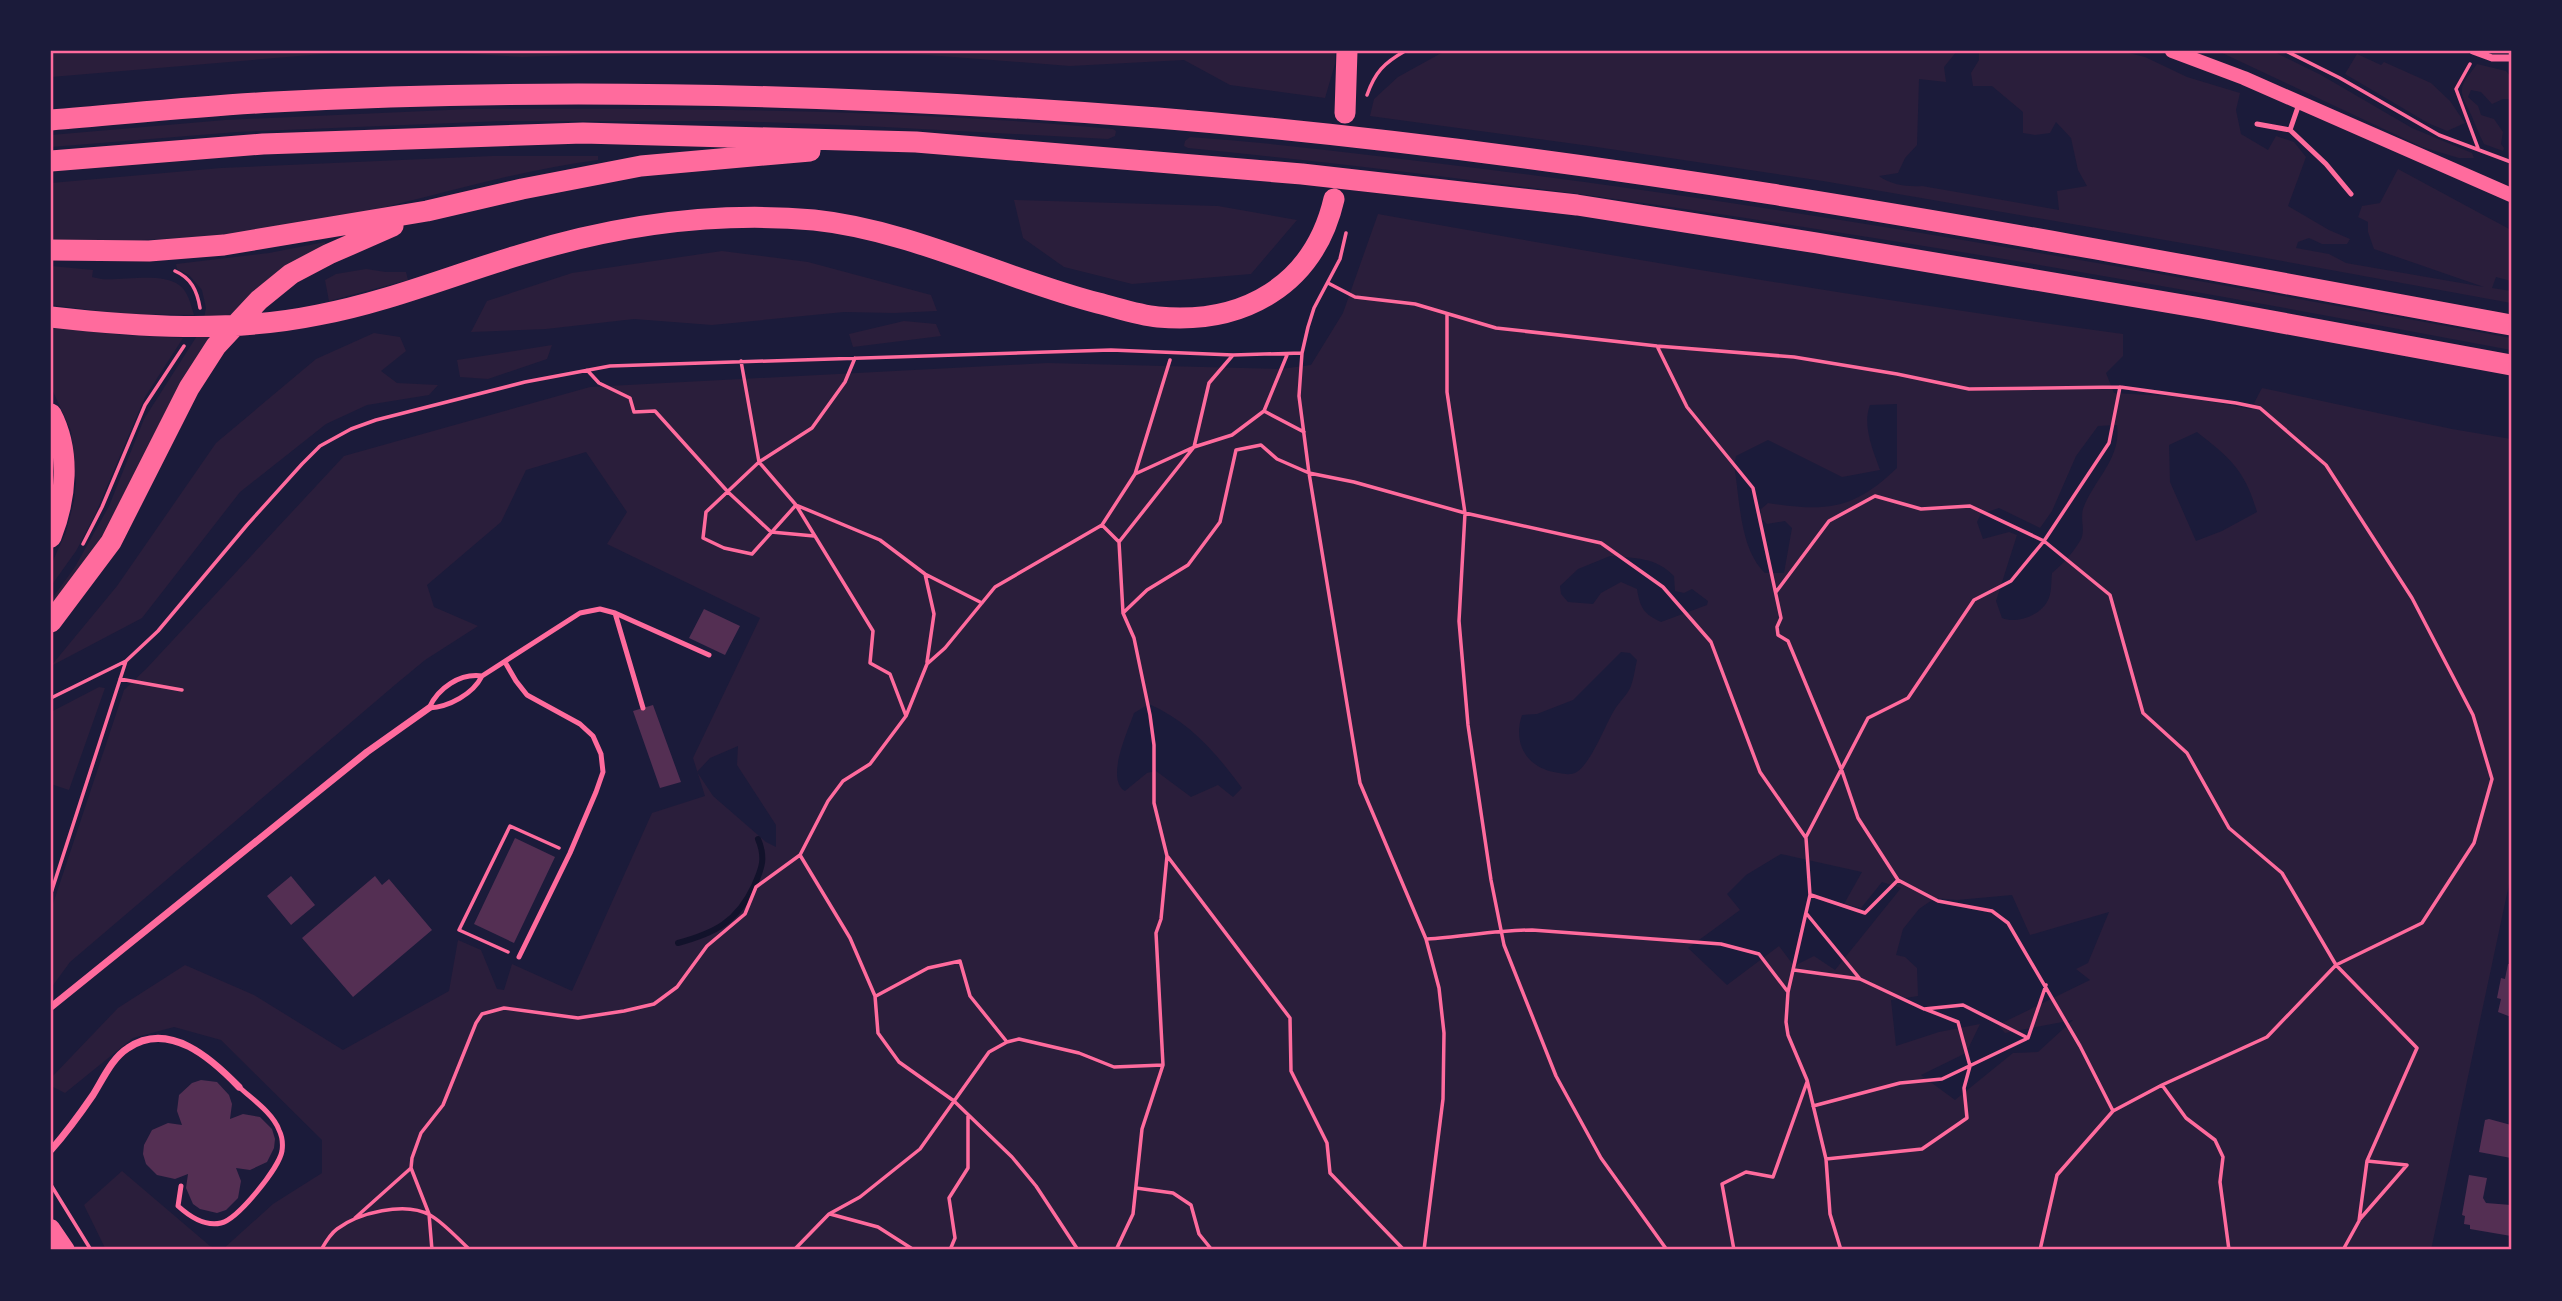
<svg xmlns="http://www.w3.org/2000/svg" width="2562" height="1301" viewBox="0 0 2562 1301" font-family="Raleway,sans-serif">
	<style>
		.green { fill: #2a1e3b; fill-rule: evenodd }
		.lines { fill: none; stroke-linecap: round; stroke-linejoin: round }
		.stream { stroke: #12122b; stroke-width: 6 }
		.building { fill: #542f53 }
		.path { stroke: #ff6b9d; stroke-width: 3.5 }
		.service { stroke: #ff6b9d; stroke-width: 5 }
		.minor { stroke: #ff6b9d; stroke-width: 7 }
		.secondary { stroke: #ff6b9d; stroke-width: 14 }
		.primary { stroke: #ff6b9d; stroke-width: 18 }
		.motorway { stroke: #ff6b9d; stroke-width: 21 }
		.neatline { fill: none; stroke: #ff6b9d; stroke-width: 2.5 }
	</style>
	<rect width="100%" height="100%" fill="#1b1b3a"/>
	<!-- green -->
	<path class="green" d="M51,51H358L51,77Z
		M424,51H681L522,57Z
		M803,51H1335V64L1325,98L1230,85L1184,60L1070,66L927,55Z
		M1445,51H1957L1944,67L1946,82L1919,79L1917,145L1905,158L1898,173L1879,176C1891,185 1907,187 1922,186L2059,210L2057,191L2087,186L2078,170L2071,138L2056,122L2050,133L2035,135L2023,133V112L1992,86H1973L1971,73L1979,60V51H2121L2145,57L2187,77L2240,93L2236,110L2241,134L2268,150L2276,136L2294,142L2306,157L2288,206L2329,230L2350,239L2347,244H2322L2309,238L2298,242L2296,248L2329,254L2346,263L2484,287L2374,249L2368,232V222L2358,217L2362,206L2380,203L2398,169L2511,230V281L2496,277L2492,288L2511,291V303L2211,248L1823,181L1590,146L1370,116L1374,99L1398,77Z
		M2218,51H2272L2321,75L2412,128L2472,153L2474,158H2459L2422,147Z
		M2357,54L2381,65L2384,62L2431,83L2450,101L2465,123L2447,131L2428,123L2345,74Z
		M2477,64L2506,71L2511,77V99H2503L2492,104L2481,92L2471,90L2468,97L2478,106L2481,115L2494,119L2503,132L2501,144L2504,148L2503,151L2484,144C2478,133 2474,120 2468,108C2456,86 2463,84 2477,64Z
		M470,109C685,108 899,109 1113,129L1116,131L1115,136L1108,139L866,126L734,121H502L237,132L51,147V135L225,120Z
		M1190,137C1288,144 1386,157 1484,169C1828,212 2170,275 2511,338V350C2073,267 1633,192 1188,148L1184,146L1185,141Z
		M492,156H598V160C513,171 432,197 348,216C250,238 151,241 51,242V183L221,168Z
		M1014,200L1218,206L1297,220L1251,274L1132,284L1064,267L1023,238Z
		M1378,214C1626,259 1874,300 2123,334V356L2106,373L2114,393L2185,397L2251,409L2262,388L2452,429L2511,439V875L2431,1250H222L273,1204L322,1173V1140L221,1040L174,1027L133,1038L65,1093L51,1086V1078L118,1008L185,965L254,995L343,1050L449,991L458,940L481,950L497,989L504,990L512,964L572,991L652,813L705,796L693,758L760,618L607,544L627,512L586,452L526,470L501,522L427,585L434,607L478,626L425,660L396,684L70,962L51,988V910L124,690L146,669L344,456L590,387L1047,363L1281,369L1311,365L1343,313ZM1897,404V468C1853,510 1827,512 1768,503L1761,509L1760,517L1767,524L1785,521L1792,528L1784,573H1765C1739,548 1740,498 1734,465L1736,456L1768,440L1842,477L1880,470C1873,450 1862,425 1870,405ZM2117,425C2122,458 2093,481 2083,509C2080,520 2086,532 2080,541C2072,554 2063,564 2052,573C2051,582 2052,594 2047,602C2039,616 2016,624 2002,618L1996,601L2017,535L2009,532L1983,539L1977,522L1981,514L1999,508L2040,528L2052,511L2076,456L2098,426ZM2197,432C2230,458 2245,470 2257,512L2222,531L2196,541L2170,482L2169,445ZM1610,556C1634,558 1656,557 1674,576L1675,591L1684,593L1692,589L1708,601L1707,605L1661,622C1644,614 1640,608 1637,589L1621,582L1601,593L1593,604L1568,602L1561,594L1560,586L1578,569ZM1621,652L1630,653L1637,660C1635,668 1634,678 1631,686C1628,694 1620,701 1615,709C1605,725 1591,765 1575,773C1569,775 1565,774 1559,773C1528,769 1512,745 1522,715L1537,714L1573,700ZM1149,704C1190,722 1216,753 1242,788L1233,797L1218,785L1191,797L1156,771L1147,773L1125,791C1105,779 1128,731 1134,713ZM738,746L737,765L776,825V847L766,842L713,796L697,772L710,758ZM1781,854L1862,872L1844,904L1861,908L1882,882L1901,888L1835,970L1814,956L1794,966L1779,946L1727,985L1688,948L1740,910L1727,894L1746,875ZM2012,895L2030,935L2109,912L2088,963L2076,969L2090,980L1998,1025L2005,1033L2073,1020L2038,1052L2013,1053L1955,1100L1921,1075L1966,1053L1980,1024L1939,1032L1896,1046L1891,1000L1918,996L1917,968L1905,957L1896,955L1903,929L1919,909L1935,898L1957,900Z
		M325,242V244L271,277L91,557L51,612V600L75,567L109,506L144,419L202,328L206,308L202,290L189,275L177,269L176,264L269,253Z
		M722,251L808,262L931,295L937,311L894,313L844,312L712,325L634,319L546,329L471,332L487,301L572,273Z
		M51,266L93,270L92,277L101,279C122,281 162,272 179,285C188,291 191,305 194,315L124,314L51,305Z
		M366,269L386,272H406L408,280L329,301L325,280L336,274Z
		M904,321L936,324L941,336L853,347L849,334Z
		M51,327L123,335L183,338L145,397L95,515L76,551L51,586V565L66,532L74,501L76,481L71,431L51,387Z
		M374,333L400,337L406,351L381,371L397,383L438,385L429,395L367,405L326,424L240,492L142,618L51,666L117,586L216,443L316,359Z
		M552,345L547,359L488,379L460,377L457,360Z
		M99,687L105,688L69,790L51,784V712Z
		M122,1171L210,1246L220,1250H106L84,1205Z"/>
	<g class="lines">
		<!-- stream -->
		<path class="stream" d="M678,943C715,933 737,922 754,886C762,868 766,858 758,839"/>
	</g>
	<!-- building -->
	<path class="building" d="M704,609L740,626L725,655L689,638Z
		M653,705L681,782L660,788L633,711Z
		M515,838L555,857L514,943L474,924Z
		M291,876L315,905L291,925L267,896Z
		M375,876L382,885L389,879L432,930L353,997L302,938Z
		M2508,964H2511V1017L2498,1012L2501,999L2497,998L2501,978L2505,979Z
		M201,1080L217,1082L229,1095L232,1104L230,1119L243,1114L260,1117L272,1129L275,1139L274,1148L267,1162L250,1170L236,1168L241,1181L238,1198L226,1210L217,1213L200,1209L193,1204L186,1188L188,1174L175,1179L157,1175L146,1164L143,1154L144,1145L152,1130L168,1123L182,1125L177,1111L179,1095L192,1083Z
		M2489,1119L2511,1125V1158L2479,1152L2485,1120Z
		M2469,1175L2487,1178L2483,1198L2486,1203L2511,1205V1236L2470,1229V1225L2464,1224L2465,1216L2462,1215Z"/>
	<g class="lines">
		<!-- path -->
		<path class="path" d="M2286,51L2340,78L2439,135L2511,162
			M2470,64L2456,89L2478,148
			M1367,95C1375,72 1384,63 1405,51
			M1346,233L1340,259L1314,308L1308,327L1302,353L1299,396L1309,473L1360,783L1426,939L1439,988L1444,1033L1443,1099L1424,1250
			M175,271C191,278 197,290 200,308
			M1328,283L1355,297L1415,304L1496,328L1657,346L1794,357L1897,374L1969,389L2120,387L2236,403L2260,408L2326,465L2412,598L2473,715L2492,779L2474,843L2422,923L2336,965L2267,1037L2162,1085L2113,1111L2057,1175L2040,1250
			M1447,314V392L1465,513L1459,621L1468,725L1491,880L1504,945L1556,1076L1601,1158L1667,1250
			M1658,348L1687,407L1753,488L1781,618L1777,627L1778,635L1788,641L1842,771L1858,818L1898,880L1938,901L1992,911L2008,923L2080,1046L2113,1111
			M1287,355L1264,411L1304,432
			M855,358L845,382L812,428L759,462L706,512L703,538L724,548L752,554L796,505L873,631L870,663L890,674L906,716
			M741,361L759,462L796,505L880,540L925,574L982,603
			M587,370L599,383L630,398L634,412L655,411L728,492L771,532L814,536
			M1135,474L1194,447L1232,435L1264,411
			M1102,525L1119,542
			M83,544L102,507L145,405L184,346
			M925,574L934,614L927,662
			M1776,592L1829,521L1875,496L1921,509L1970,506L2044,541L2110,595L2143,713L2187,753L2229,828L2282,873L2336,965L2417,1048L2367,1161L2359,1221L2343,1250
			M1123,613L1119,542L1194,447L1209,383L1233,355
			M120,679L182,690
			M51,698L126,661
			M1806,837L1868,718L1908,698L1974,600L2011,581L2044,541L2109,443L2120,387
			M800,855L850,938L875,996L878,1033L899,1062L954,1101L1012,1157L1036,1186L1078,1250
			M1168,857L1290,1018L1291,1071L1327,1143L1330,1173L1404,1250
			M51,893L126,661L158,631L247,525L302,464L320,446L351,429L376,420L525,382L610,366L1111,350L1233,355L1302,353
			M1811,895L1865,913L1898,880
			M1806,913L1860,979
			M1427,939C1462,937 1497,930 1532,930L1721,944L1759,954L1788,992
			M508,952L459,930L510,826L559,848
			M1794,970L1860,979L1924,1009L1963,1005L2028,1038L2046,985
			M876,996L928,968L960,961L970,996L1007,1042
			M2162,1085L2186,1118L2215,1140L2223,1157L2220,1182L2229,1250
			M1813,1106L1900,1083L1942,1079L2026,1039
			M1826,1159L1922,1149L1967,1118L1964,1088L1970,1066L1958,1022L1925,1009
			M51,1185L91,1250
			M1136,1188L1173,1193L1191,1205L1199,1234L1212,1250
			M830,1214L878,1227L914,1250
			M355,1218L411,1168
			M2360,1219L2407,1165L2367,1161
			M321,1250C325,1243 330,1234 337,1229C358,1213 405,1201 430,1215C444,1223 458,1239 470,1250
			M432,1250L429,1214L411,1168L412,1158L421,1133L443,1105L476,1023L482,1014L504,1008L578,1018L624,1011L654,1004L677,987L707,946L745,914L756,887L800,855L828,801L843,781L870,764L906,716L927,664L945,648L995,587L1102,525L1135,474L1170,360
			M794,1250L829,1214L860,1197L920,1149L989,1052L1007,1042L1019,1039L1079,1053L1114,1067L1163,1065
			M950,1250L955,1238L949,1198L968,1168V1116
			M1116,1250L1133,1214L1142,1129L1163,1065L1156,933L1161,919L1167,856L1154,803V745L1150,715L1134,638L1123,613L1147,590L1188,565L1220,522L1236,450L1261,445L1277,459L1309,473L1354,482L1465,513L1601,543L1663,587L1711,642L1760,772L1806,838L1810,895L1788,992L1786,1022L1788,1035L1807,1080L1826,1159L1830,1214L1841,1250
			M1734,1250L1722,1184L1746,1172L1773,1177L1807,1082"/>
		<!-- service -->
		<path class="service" d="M2299,104L2290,130L2326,164L2351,194
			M2257,124L2290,130
			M615,613L709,655
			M505,662L516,681L527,695L580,724L593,736L601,754L603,772L596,792L570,853L519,957
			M482,676C460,673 438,688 429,708C449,707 473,694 482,676L580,613L600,609L615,613L643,708
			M181,1186L178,1206C189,1216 204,1227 221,1223C238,1219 279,1168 282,1151C283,1144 282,1136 279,1130C273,1113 252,1099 239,1087"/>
		<!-- minor -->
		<path class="minor" d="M2473,51L2492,58H2511
			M51,1007L367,752L429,708
			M51,1150C66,1133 80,1114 93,1095C103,1079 112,1058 128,1048C169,1020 212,1059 239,1087"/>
		<!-- secondary -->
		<path class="secondary" d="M2172,51L2244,78L2511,195"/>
		<!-- primary -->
		<path class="primary" d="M51,1228L66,1250"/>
		<!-- motorway -->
		<path class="motorway" d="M1345,113L1347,51
			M51,120C125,114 200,106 274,102C568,86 864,95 1158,118C1613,155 2063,243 2511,325
			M51,161L263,144L583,133L916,142L1302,174L1577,205L1817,243L2201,308L2511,365
			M51,250L149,251L224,245L427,211L522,189L641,166L810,151
			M51,317C139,327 230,333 318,315C388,302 455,274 523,254C618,225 714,211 814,220C910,230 1005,279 1098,303C1118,308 1138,315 1158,317C1244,325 1314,285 1334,199
			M51,414C71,452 66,499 51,537
			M51,622L111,542L189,388L216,346L259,300L291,274L329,254L393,226"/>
	</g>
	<!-- border -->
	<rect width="2562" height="1301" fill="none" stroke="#1b1b3a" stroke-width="105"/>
	<rect x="52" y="52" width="2458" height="1196" class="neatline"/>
</svg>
